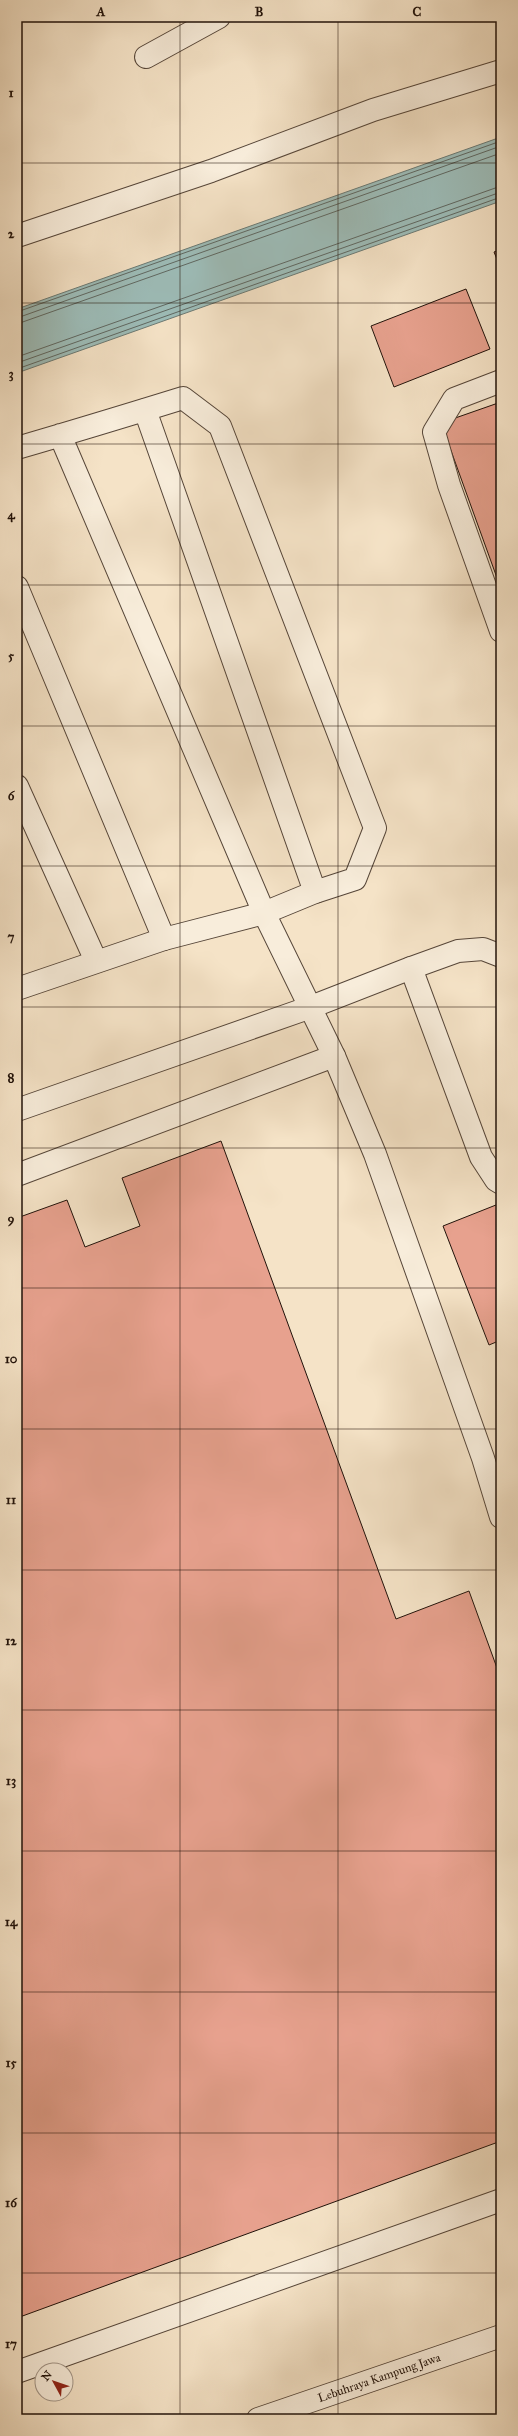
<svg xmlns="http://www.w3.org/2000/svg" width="518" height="2436" viewBox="0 0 518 2436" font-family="'IM FELL Great Primer',serif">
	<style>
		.water { fill: #9dbdb9; stroke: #6b7973 }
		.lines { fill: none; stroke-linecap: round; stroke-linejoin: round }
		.shore { stroke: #5f6862; stroke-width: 1 }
		.building { fill: #e7a18e; stroke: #21120a }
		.minor-casing { stroke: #564639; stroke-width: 24 }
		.minor { stroke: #f8eddb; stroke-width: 22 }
		.grid { fill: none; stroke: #21120a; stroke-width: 1; stroke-opacity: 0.55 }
		.labels { text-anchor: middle; stroke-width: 3.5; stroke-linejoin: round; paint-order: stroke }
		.street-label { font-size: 12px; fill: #21120a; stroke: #f8eddb }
		.neatline { fill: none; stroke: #21120a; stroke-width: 1.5 }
		.grid-label { font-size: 13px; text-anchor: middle; font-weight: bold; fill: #21120a }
	</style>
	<rect width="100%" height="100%" fill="#f5e3c7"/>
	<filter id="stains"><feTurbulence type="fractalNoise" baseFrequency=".005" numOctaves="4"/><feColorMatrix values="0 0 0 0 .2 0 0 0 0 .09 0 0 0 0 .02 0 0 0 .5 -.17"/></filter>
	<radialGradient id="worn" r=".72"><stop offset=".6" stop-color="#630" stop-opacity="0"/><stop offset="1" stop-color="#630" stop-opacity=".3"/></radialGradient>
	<!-- water -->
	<path class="water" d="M501,137V201L17,373V309Z"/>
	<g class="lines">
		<!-- shore -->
		<path class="shore" d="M17,312L501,141
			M17,318L501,146
			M17,324L501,153
			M17,357L501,186
			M17,363L501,192
			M17,369L501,197"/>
	</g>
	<!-- building -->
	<path class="building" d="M501,249V269L494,252Z
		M466,289L490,349L394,387L371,326Z
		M501,402V589L441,423Z
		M221,1141L396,1619L469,1591L501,1679V2141L17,2318V1218L67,1200L85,1247L140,1226L122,1178Z
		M501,1203V1340L489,1345L443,1226Z"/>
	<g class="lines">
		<!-- minor casing -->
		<g class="minor-casing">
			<g id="minor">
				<path d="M146,57L219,17"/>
				<path d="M17,236L211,171L373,110L501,71"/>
				<path d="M501,381L454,399L434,432L449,485L501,631"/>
				<path d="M145,410L315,892"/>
				<path d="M17,448C72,432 128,415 183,398L220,426L375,828L355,879L315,892L264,913L60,435"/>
				<path d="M17,587L164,939"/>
				<path d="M17,786L96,961"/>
				<path d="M501,956L483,949L458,951L411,968L481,1157L496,1180L501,1183"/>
				<path d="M17,989L164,939L264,913L334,1056L375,1154L483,1458L501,1517"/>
				<path d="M17,1110L311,1007L411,968"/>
				<path d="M17,1175L334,1056"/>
				<path d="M17,2372L501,2200"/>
				<path id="s1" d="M258,2419L501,2336"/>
			</g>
		</g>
		<!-- minor -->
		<use href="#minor" class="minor"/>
	</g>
	<!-- grid -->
	<path class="grid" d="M180,17V2419M338,17V2419M17,163H501M17,303H501M17,444H501M17,585H501M17,726H501M17,866H501M17,1007H501M17,1148H501M17,1288H501M17,1429H501M17,1570H501M17,1710H501M17,1851H501M17,1992H501M17,2133H501M17,2273H501"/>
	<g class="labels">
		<!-- street labels -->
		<g class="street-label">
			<text dy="4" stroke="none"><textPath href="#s1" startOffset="128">Lebuhraya Kampung Jawa</textPath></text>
		</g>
	</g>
	<!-- margin -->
	<rect width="518" height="2436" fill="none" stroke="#f5e3c7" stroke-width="44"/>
	<!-- north arrow -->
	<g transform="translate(54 2382) rotate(310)"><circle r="19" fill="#f8eddb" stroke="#a29587"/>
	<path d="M0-3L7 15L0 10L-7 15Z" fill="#8f2418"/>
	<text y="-6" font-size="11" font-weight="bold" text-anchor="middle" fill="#21120a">N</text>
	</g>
	<rect x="22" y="22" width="474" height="2392" class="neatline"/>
	<g class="grid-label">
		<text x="101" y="16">A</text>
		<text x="259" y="16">B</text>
		<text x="417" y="16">C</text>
		<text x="11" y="97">1</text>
		<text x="11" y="238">2</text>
		<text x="11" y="378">3</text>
		<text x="11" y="519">4</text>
		<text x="11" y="660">5</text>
		<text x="11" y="800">6</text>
		<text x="11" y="941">7</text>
		<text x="11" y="1082">8</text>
		<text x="11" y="1223">9</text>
		<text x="11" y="1363">10</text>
		<text x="11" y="1504">11</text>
		<text x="11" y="1645">12</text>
		<text x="11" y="1785">13</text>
		<text x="11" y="1926">14</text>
		<text x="11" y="2067">15</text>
		<text x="11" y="2207">16</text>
		<text x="11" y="2348">17</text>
	</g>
	<rect width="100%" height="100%" filter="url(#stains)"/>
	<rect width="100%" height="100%" fill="url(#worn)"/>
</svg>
